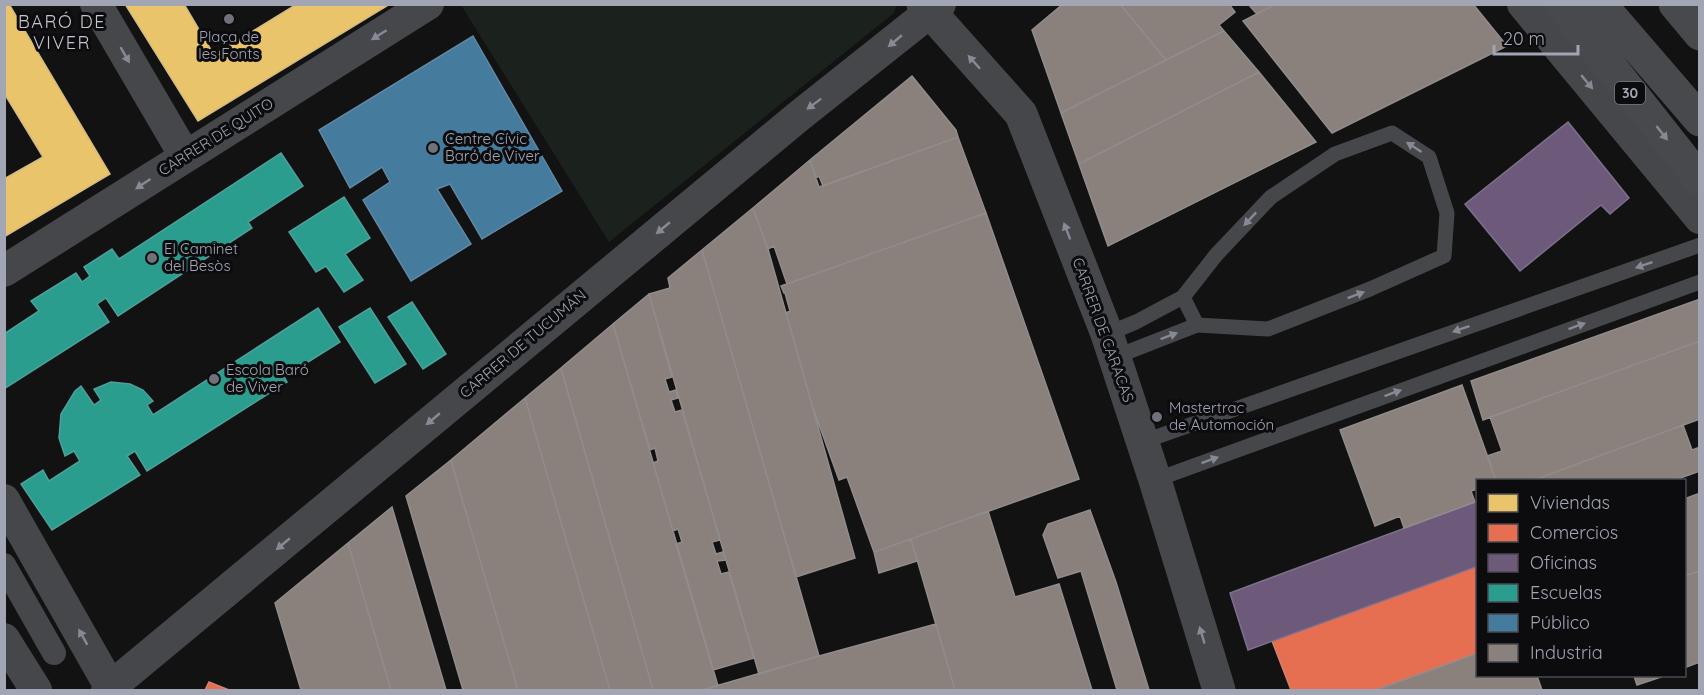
<svg xmlns="http://www.w3.org/2000/svg" width="1704" height="695" viewBox="0 0 1704 695" font-family="Quicksand,sans-serif">
	<style>
		.green { fill: #1b211c }
		.homes { fill: #e9c46a; stroke: #d4bb80; stroke-width: 1.5 }
		.shops { fill: #e76f51; stroke: #d2806f; stroke-width: 1.5 }
		.offices { fill: #6d597a; stroke: #7d708b; stroke-width: 1.5 }
		.schools { fill: #2a9d8f; stroke: #4ea09a; stroke-width: 1.5 }
		.public { fill: #457b9d; stroke: #6188a4; stroke-width: 1.5 }
		.industry { fill: #8a817c; stroke: #918c8d; stroke-width: 1.5 }
		.lines { fill: none; stroke-linecap: round; stroke-linejoin: round }
		.service { stroke: #46474b; stroke-width: 15 }
		.pedestrian { stroke: #46474b; stroke-width: 24 }
		.minor { stroke: #46474b; stroke-width: 32 }
		.tertiary { stroke: #46474b; stroke-width: 33 }
		.trunk { stroke: #48494c; stroke-width: 33 }
		.oneway { fill: #868a94 }
		.oneway2 { fill: #878a95 }
		.poi-dot { fill: #70727b; stroke: #0c0c0e; stroke-width: 2 }
		.labels { text-anchor: middle; stroke-width: 6; stroke-linejoin: round; paint-order: stroke }
		.shield { fill: #0c0c0e; stroke: #757882; stroke-width: 1.5 }
		.shield-label { font-size: 14px; font-weight: bold; fill: #a2a6b4 }
		.poi-label { font-size: 15px; fill: #a2a6b4; stroke: #0c0c0e; text-anchor: start }
		.street-label { font-size: 15px; fill: #a2a6b4; stroke: #0c0c0e }
		.quarter-label { font-size: 18px; letter-spacing: 1.5px; fill: #c3c5d0; stroke: #0c0c0e }
	</style>
	<rect width="100%" height="100%" fill="#121212"/>
	<!-- green -->
	<path class="green" d="M461,5H897L894,13L609,242Z"/>
	<!-- homes -->
	<path class="homes" d="M4,4H9L110,174L4,237V179L43,157L4,93Z
		M125,4H184L214,55L297,4H390L198,121Z"/>
	<!-- shops -->
	<path class="shops" d="M1478,566V653L1376,690H1291L1272,641Z
		M209,682L229,690H205Z"/>
	<!-- offices -->
	<path class="offices" d="M1568,122L1629,198L1610,214L1601,205L1520,271L1465,204Z
		M1478,501V566L1248,650L1230,593Z"/>
	<!-- schools -->
	<path class="schools" d="M281,153L303,186L248,222L252,228L118,316L106,298L97,304L109,322L4,389V334L39,311L31,301L76,273L82,282L90,276L84,267L112,249L119,259Z
		M344,197L370,238L345,254L363,280L344,292L326,266L316,272L289,232Z
		M412,302L446,354L423,369L388,317Z
		M318,308L340,342L284,377L287,382L147,471L135,451L127,456L140,475L52,530L21,484L43,470L49,481L80,461L74,451L65,456L59,438L61,414L75,391L81,386L94,405L101,400L94,389L111,382L130,384L143,390L153,401L147,405L153,415Z
		M370,308L406,364L375,383L339,327Z"/>
	<!-- public -->
	<path class="public" d="M473,36L562,191L482,239L450,184L437,189L471,244L411,281L363,200L390,182L382,167L350,188L319,130Z"/>
	<!-- industry -->
	<path class="industry" d="M1063,4H1120L1166,60L1061,113L1032,30Z
		M1120,4H1229L1235,12L1219,25L1224,31L1166,60Z
		M1248,4H1276L1257,14Z
		M1276,4H1473L1507,46L1332,133L1243,21Z
		M1224,31L1259,72L1079,164L1061,113Z
		M1259,72L1316,142L1108,246L1079,164Z
		M912,76L956,130L958,137L823,186L819,176L816,178L810,160Z
		M958,137L986,213L787,284L774,246L768,249L753,208L810,160L819,187Z
		M753,208L768,249L855,558L796,577L702,250Z
		M986,213L1079,479L874,552L847,477L839,480L813,408L786,313L790,311L785,293H784L781,286Z
		M702,250L819,656L759,674L649,294L670,288L668,278Z
		M649,294L672,377L665,379L669,392L676,390L678,398L671,400L675,412L682,410L720,540L712,542L716,554L723,552L726,560L717,561L721,574L729,572L754,658L713,670L676,544L682,542L678,529L673,531L653,463L658,461L655,448L650,450L613,324Z
		M1700,299V341L1483,420L1471,381Z
		M613,324L718,686L702,690H653L561,368Z
		M1700,341V419L1534,480H1496L1487,456L1502,451L1490,417Z
		M561,368L571,404L653,690H610L565,536L525,398Z
		M1462,385L1496,480H1478V489L1471,491L1475,502L1404,528L1400,516L1375,526L1340,430Z
		M525,398L565,536L610,690H518L458,485L451,460Z
		M1683,425L1692,450L1700,447V471L1675,480H1534Z
		M451,460L458,485L518,690H463L406,496Z
		M1700,493V571L1684,576V499Z
		M392,507L409,565L446,690H391L348,543Z
		M1090,510L1116,582L1149,690H1117L1081,571L1058,578L1043,535L1048,524Z
		M988,511L1015,597L1059,584L1092,690H955L911,539Z
		M911,539L917,561L879,573L874,552Z
		M348,543L391,690H301L275,603Z
		M1700,571V662L1684,668V576Z
		M936,624L955,690H702L819,656Z
		M1478,653V676H1537L1542,690H1376Z
		M1634,676H1664L1637,685Z"/>
	<g class="lines">
		<!-- service -->
		<path class="service" d="M1183,297L1197,325
			M1107,334L1136,322L1183,297L1216,255L1271,197L1335,154L1392,133L1429,157L1447,213L1444,256L1370,289L1268,329L1197,325L1115,357
			M1142,442L1700,245
			M1155,480L1700,282"/>
		<!-- pedestrian -->
		<path class="pedestrian" d="M4,565L54,653"/>
		<!-- minor -->
		<path class="minor" d="M96,4L185,156
			M1523,4L1700,218
			M4,271C146,182 287,93 428,4
			M4,500L112,690
			M4,639L36,690
			M107,690L799,116L940,4"/>
		<!-- tertiary -->
		<path class="tertiary" d="M923,4L1021,114L1107,334L1155,480L1219,690"/>
		<!-- trunk -->
		<path class="trunk" d="M1561,4L1700,180
			M1600,4L1700,120
			M1675,4L1700,34"/>
	</g>
	<!-- one-way arrows -->
	<defs><path id="oneway-solid" d="M-6-.8H1V-3.2L6.5 0L1 3.2V.8H-6Z" transform="scale(1.5)"/></defs>
	<g class="oneway">
		<use href="#oneway-solid" transform="translate(379 35) rotate(148)"/>
		<use href="#oneway-solid" transform="translate(895 41) rotate(140)"/>
		<use href="#oneway-solid" transform="translate(125 55) rotate(60)"/>
		<use href="#oneway-solid" transform="translate(974 62) rotate(-132)"/>
		<use href="#oneway-solid" transform="translate(1587 82) rotate(50)"/>
		<use href="#oneway-solid" transform="translate(814 104) rotate(143)"/>
		<use href="#oneway-solid" transform="translate(1414 147) rotate(-147)"/>
		<use href="#oneway-solid" transform="translate(143 184) rotate(146)"/>
		<use href="#oneway-solid" transform="translate(1250 219) rotate(133)"/>
		<use href="#oneway-solid" transform="translate(663 228) rotate(140)"/>
		<use href="#oneway-solid" transform="translate(1067 231) rotate(-111)"/>
		<use href="#oneway-solid" transform="translate(1644 265) rotate(161)"/>
		<use href="#oneway-solid" transform="translate(1356 295) rotate(-21)"/>
		<use href="#oneway-solid" transform="translate(1577 326) rotate(-20)"/>
		<use href="#oneway-solid" transform="translate(1461 329) rotate(161)"/>
		<use href="#oneway-solid" transform="translate(1169 336) rotate(-21)"/>
		<use href="#oneway-solid" transform="translate(1393 393) rotate(-20)"/>
		<use href="#oneway-solid" transform="translate(433 419) rotate(140)"/>
		<use href="#oneway-solid" transform="translate(1210 460) rotate(-20)"/>
		<use href="#oneway-solid" transform="translate(283 544) rotate(140)"/>
		<use href="#oneway-solid" transform="translate(1202 635) rotate(-107)"/>
		<use href="#oneway-solid" transform="translate(83 637) rotate(-119)"/>
	</g>
	<use class="oneway2" href="#oneway-solid" transform="translate(1662 133) rotate(52)"/>
	<!-- markers -->
	<g class="poi-dot">
		<circle cx="229" cy="19" r="6"/>
		<circle cx="433" cy="148" r="6"/>
		<circle cx="152" cy="258" r="6"/>
		<circle cx="214" cy="379" r="6"/>
		<circle cx="1157" cy="417" r="6"/>
	</g>
	<g class="labels">
		<!-- shield labels -->
		<rect class="shield" x="1615" y="82" width="30" height="22" rx="4.5"/>
		<g class="shield-label">
			<text x="1630" y="98">30</text>
		</g>
		<!-- poi labels -->
		<g class="poi-label">
			<text x="229" y="42" text-anchor="middle">Plaça de<tspan x="229" dy="17">les Fonts</tspan></text>
			<text x="445" y="144">Centre Cívic<tspan x="445" dy="17">Baró de Viver</tspan></text>
			<text x="164" y="254">El Caminet<tspan x="164" dy="17">del Besòs</tspan></text>
			<text x="226" y="375">Escola Baró<tspan x="226" dy="17">de Viver</tspan></text>
			<text x="1169" y="413">Mastertrac<tspan x="1169" dy="17">de Automoción</tspan></text>
		</g>
		<!-- street labels -->
		<g class="street-label">
			<text transform="translate(216 137) rotate(-32)" y="5">CARRER DE QUITO</text>
			<text transform="translate(1103 330) rotate(70)" y="5">CARRER DE CARACAS</text>
			<text transform="translate(523 344) rotate(-40)" y="5">CARRER DE TUCUMÁN</text>
		</g>
		<!-- quarter labels -->
		<g class="quarter-label">
			<text x="62" y="28">BARÓ DE<tspan x="62" dy="21">VIVER</tspan></text>
		</g>
	</g>
	<!-- border -->
	<rect width="1704" height="695" fill="none" stroke="#a2a6b4" stroke-width="12"/>
	<!-- legend -->
	<rect x="1476" y="479" width="210" height="198" fill="#0c0c0e" stroke="#484a50" stroke-width="1.5"/>
	<rect x="1488" y="494" width="30" height="18" fill="#e9c46a" stroke="#484a50" stroke-width="1.5"/>
	<text x="1530" y="509" font-size="18" fill="#a2a6b4">Viviendas</text>
	<rect x="1488" y="524" width="30" height="18" fill="#e76f51" stroke="#484a50" stroke-width="1.5"/>
	<text x="1530" y="539" font-size="18" fill="#a2a6b4">Comercios</text>
	<rect x="1488" y="554" width="30" height="18" fill="#6d597a" stroke="#484a50" stroke-width="1.5"/>
	<text x="1530" y="569" font-size="18" fill="#a2a6b4">Oficinas</text>
	<rect x="1488" y="584" width="30" height="18" fill="#2a9d8f" stroke="#484a50" stroke-width="1.5"/>
	<text x="1530" y="599" font-size="18" fill="#a2a6b4">Escuelas</text>
	<rect x="1488" y="614" width="30" height="18" fill="#457b9d" stroke="#484a50" stroke-width="1.5"/>
	<text x="1530" y="629" font-size="18" fill="#a2a6b4">Público</text>
	<rect x="1488" y="644" width="30" height="18" fill="#8a817c" stroke="#484a50" stroke-width="1.5"/>
	<text x="1530" y="659" font-size="18" fill="#a2a6b4">Industria</text>
	<!-- scale -->
	<path d="M1494 45v9h84v-9" fill="none" stroke="#a2a6b4" stroke-width="3"/>
	<text x="1503" y="45" font-size="18" fill="#a2a6b4" stroke="#0c0c0e" stroke-width="4.5" paint-order="stroke">20 m</text>
</svg>
